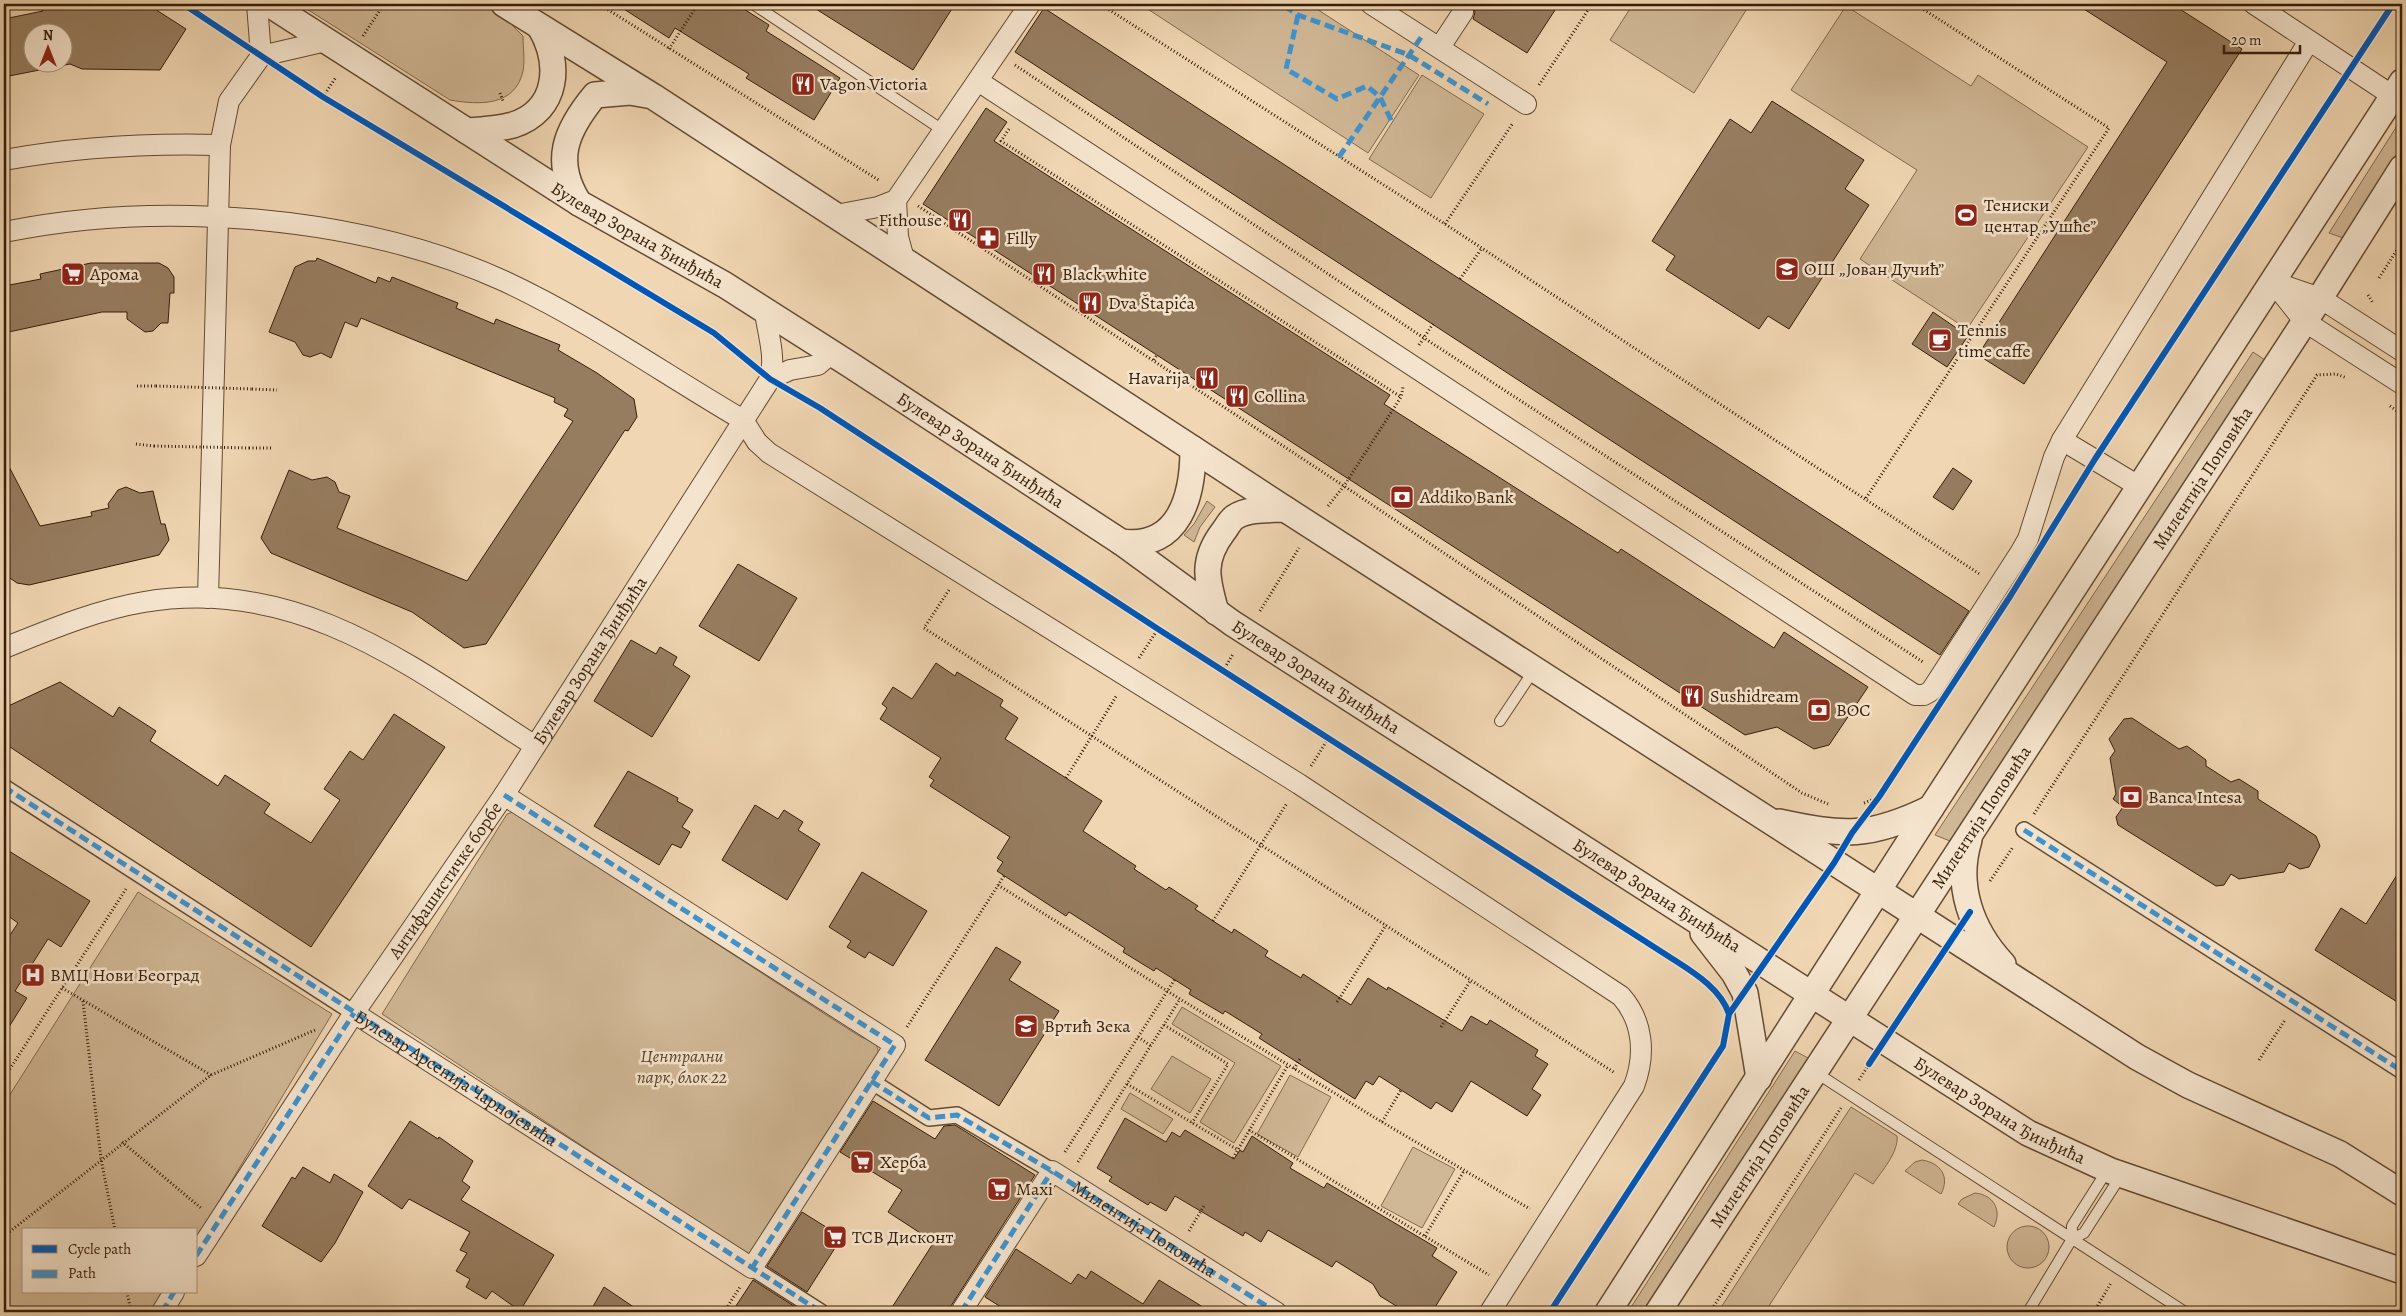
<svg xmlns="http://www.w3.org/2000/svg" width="2406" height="1316" viewBox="0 0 2406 1316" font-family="Alegreya,serif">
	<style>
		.green { fill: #d0b795; stroke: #836a4e }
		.building { fill: #977d60; stroke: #361d08; fill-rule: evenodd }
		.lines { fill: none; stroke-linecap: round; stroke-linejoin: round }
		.service-casing { stroke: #644b32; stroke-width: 12 }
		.pedestrian-casing { stroke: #644b32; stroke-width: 18 }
		.minor-casing { stroke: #644b32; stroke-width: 22 }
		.tertiary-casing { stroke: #644b32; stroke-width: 28 }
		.path { stroke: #361d08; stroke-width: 3; stroke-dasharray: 1 2.5; stroke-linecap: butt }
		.service { stroke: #f5e4cd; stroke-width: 10 }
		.pedestrian { stroke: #f5e4cd; stroke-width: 15 }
		.minor { stroke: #f5e4cd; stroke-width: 20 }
		.tertiary { stroke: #f5e4cd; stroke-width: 25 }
		.path-bridge { stroke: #361d08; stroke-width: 3; stroke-dasharray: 1 2.5; stroke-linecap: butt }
		.quiet { stroke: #3e94d1; stroke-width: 5; stroke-dasharray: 10 5; stroke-linecap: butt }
		.cycleway-casing { stroke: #f5e4cd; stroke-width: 9 }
		.cycleway { stroke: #0057b8; stroke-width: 6 }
		.labels { text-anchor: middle; stroke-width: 5; stroke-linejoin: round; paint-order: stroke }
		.poi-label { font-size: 18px; fill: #361d08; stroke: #f5e4cd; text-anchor: start }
		.street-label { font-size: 18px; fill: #361d08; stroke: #f5e4cd }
		.park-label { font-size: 18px; font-style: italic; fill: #5c442b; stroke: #f5e4cd }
	</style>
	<rect width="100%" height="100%" fill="#f0d6b2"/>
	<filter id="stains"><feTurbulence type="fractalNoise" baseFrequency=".004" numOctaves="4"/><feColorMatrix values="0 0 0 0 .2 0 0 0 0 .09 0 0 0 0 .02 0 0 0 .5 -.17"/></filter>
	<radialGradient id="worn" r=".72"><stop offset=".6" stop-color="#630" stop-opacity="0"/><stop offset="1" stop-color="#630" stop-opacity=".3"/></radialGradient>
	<!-- green -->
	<path class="green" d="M299,4H491L523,36C523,47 525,61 523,71C515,107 479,105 450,100Z
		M1140,4H1309L1419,75L1368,153Z
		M1633,4H1750L1694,93L1610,40Z
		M1846,6L1971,86L1978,75L2088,147L1967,329L1860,259L1917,170L1791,90Z
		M1422,75L1484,114L1431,198L1369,159Z
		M2402,118V152L2346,239L2329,233Z
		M2253,352L2268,362L1950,841L1935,835Z
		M1207,501L1215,507L1200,527L1194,542L1184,535L1194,524Z
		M513,812L831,1018L861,1037L876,1043L879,1054L751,1257L382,1014L507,814Z
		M138,892L332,1014L196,1240V1230H24V1292H165L153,1312H4V1104Z
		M1182,1007L1281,1066L1234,1143L1200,1122L1235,1063L1172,1024Z
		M1795,1051L1808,1058L1645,1312H1628Z
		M1172,1056L1211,1079L1190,1113L1151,1089Z
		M1290,1075L1331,1097L1298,1157L1257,1134Z
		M1130,1093L1173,1119L1163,1134L1121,1109Z
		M1851,1107L1897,1136C1899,1152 1881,1172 1873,1184L1855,1173L1765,1312H1718Z
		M1413,1147L1455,1169L1422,1228L1381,1206Z
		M1922,1160C1941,1163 1950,1177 1941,1194L1905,1171L1915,1162Z
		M1975,1193C1994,1195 2002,1210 1994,1227L1958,1204L1962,1199Z
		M2007 1247a21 21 0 1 1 42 0a21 21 0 1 1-42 0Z"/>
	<!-- building -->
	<path class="building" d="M33,4H147L186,29L160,70L82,69L70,64L4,77V19L43,11ZM32,32H62V62H32Z
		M616,4H736L769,25L766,31L840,78L814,120L746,78L749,74L675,28L669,38Z
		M808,4H955L913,70Z
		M1471,4H1559L1527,53L1473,19L1475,12Z
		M2076,4H2172L2242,49L2024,384L1978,355L2167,62Z
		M1044,8L1969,611L1940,655L1015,52Z
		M1772,101L1864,160L1845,189L1869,205L1789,329L1768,316L1759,329L1666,270L1675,256L1652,241L1730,119L1751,133Z
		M986,108L1007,122L994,141L1390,395L1384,404L1618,553L1621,549L1774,648L1784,632L1868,687L1829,745L1814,749L1777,727L1745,735L923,204Z
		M317,258L376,283L378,277L390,282L392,277L458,303L456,308L494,324L496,319L560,345L558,350L597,373L634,399L637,417L628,431L625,430L486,644L464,648L412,612L271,553L261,538L289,470L312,480L327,477L335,482L339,492L350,496L337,528L467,581L573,421L564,416L568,409L554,402L555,398L361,318L357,327L345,322L331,358L321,353L310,357L303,355L295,342L269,332L295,267L308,261H316Z
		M91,263H159L168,268L174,277V293H170L168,323H161L153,331L145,332L127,319V312H102L4,333V286L41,279L40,274Z
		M1933,312L1968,336L1947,367L1912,344Z
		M4,457L40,526L92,516L91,512L109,508L108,504L118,490L126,487L140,493L153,491L161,524H165L169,540L159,555L29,585L17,583L7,576L4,569Z
		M1953,468L1972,481L1953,510L1933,497Z
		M738,564L797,598L759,661L699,626Z
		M631,640L656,654L660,647L677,657L673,665L690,676L652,737L594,701Z
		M936,663L955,676L957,672L1003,700L1000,706L1018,718L1005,739L1102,801L1083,831L1136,866L1134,869L1166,890L1169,887L1198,906L1195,909L1213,921L1232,933L1234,929L1268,951L1265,956L1301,978L1303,974L1351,1005L1368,978L1387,990L1388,987L1462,1031L1471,1016L1487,1025L1490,1020L1538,1050L1535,1056L1548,1064L1532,1089L1541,1095L1527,1116L1471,1081L1452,1112L1436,1102L1431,1109L1379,1076L1373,1085L1366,1081L1355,1099L1259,1038L1262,1034L1225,1011L1223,1014L1189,994L1191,990L1156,968L1154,971L1123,952L1125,948L1069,912L1066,916L997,871L1003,862L997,858L1010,837L930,786L934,780L929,777L941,758L880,719L887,708L882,704L893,687L912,699Z
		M60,682L113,717L119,707L139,720L156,731L150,741L218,786L225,775L270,804L264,813L311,843L340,800L324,789L350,751L363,760L394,714L445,747L311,947L4,743V708Z
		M2132,718L2179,749L2187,746L2206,760V766L2231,782L2239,779L2258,791V799L2316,836L2320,846L2309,867L2300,869L2289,863L2284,872L2239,879L2231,874L2224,885L2216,886L2118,825L2116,817L2123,807L2113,799L2116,794L2110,758L2115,751L2109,739L2124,719Z
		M628,771L678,798L677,801L693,810L682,827L690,832L681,848L672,844L659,865L594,826Z
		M755,805L778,819L784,810L803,822L798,830L820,844L787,900L722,860Z
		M4,848L90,901L61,947L48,939L15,991L27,998L4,1035V944L18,923L4,913Z
		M2402,867V1005L2315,950L2341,908L2366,924Z
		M862,872L927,911L893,966L869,952L865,958L847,947L851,941L829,927Z
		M996,947L1021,962L1009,980L1059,1011L999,1106L925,1060Z
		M873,1101L935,1139L944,1126L955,1125L1035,1175L951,1306L949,1312H889L934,1242L888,1212L902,1190L840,1152Z
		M1125,1118L1166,1142L1172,1132L1180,1137L1185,1130L1234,1159L1240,1150L1243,1152L1252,1136L1293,1163L1290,1168L1324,1188L1327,1183L1437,1248L1432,1256L1457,1272L1432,1312H1406L1380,1296L1373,1284L1336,1261L1332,1267L1268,1230L1261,1242L1245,1232L1243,1236L1175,1196L1166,1211L1150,1202L1148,1205L1109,1181L1112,1177L1097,1168Z
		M410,1121L438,1139L439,1137L473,1161L462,1181L470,1187L461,1200L554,1255L520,1311L492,1291L486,1299L466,1287L470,1279L456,1271L467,1253L460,1250L470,1232L409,1199L402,1209L368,1186Z
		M303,1167L330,1183L334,1174L363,1192L335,1243L321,1262L262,1226L292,1177L295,1179Z
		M802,1212L842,1237L807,1292L767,1266Z
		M1016,1249L1071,1284L1078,1274L1086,1279L1091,1271L1143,1304L1159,1280L1211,1312H1009L985,1297Z
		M753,1280L797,1308L794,1312H732Z
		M604,1287L641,1312H590Z"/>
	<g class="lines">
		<!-- service casing -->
		<g class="service-casing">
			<path id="service" d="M753,4L944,131
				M1500,721L1534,670
				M1815,1072L2185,1312
				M2072,1239L2084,1233L2122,1174
				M2028,1312L2072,1239V1226L2108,1169"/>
		</g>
		<!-- pedestrian casing -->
		<g class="pedestrian-casing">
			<path id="pedestrian" d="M4,787L354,1013
				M2024,830L2402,1071
				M871,1081L929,1118L957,1115L1052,1171
				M752,1268L821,1312"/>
		</g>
		<!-- minor casing -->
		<g class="minor-casing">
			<g id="minor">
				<path d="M257,4L261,56"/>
				<path d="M1371,4L1526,104"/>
				<path d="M2254,4L2393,96"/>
				<path d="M1440,47L1463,12"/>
				<path d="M978,81L1915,695H1924L1931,691L2020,553L2028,539L2054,457L2062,440L2309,41"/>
				<path d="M4,160C76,147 147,143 220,145"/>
				<path d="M896,200L898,237L904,259"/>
				<path d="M836,215L878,207L896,200L1030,4"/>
				<path d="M4,232C160,200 359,215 504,281C588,320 664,374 743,420L757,442L769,453L1299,784L1621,996C1643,1021 1646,1054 1634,1086L1490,1312"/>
				<path d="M2273,282L2304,321L2402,384"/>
				<path d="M2273,282L2320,298L2402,351"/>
				<path d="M770,379L790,370L818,365L832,353"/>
				<path d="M2062,440L2140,487"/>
				<path d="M208,598L220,145L229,101L261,56L326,41"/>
				<path d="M4,648C49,630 96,610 144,602C299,576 412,667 535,746"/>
				<path id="s1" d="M354,1013L752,1268L895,1045L504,795"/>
				<path id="s2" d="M196,1256L354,1013L504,795L770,379C776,356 768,335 765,312"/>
				<path d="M162,1312L174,1292"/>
				<path d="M961,1312L1052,1171L1276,1312"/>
			</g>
		</g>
		<!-- tertiary casing -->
		<g class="tertiary-casing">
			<g id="tertiary">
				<path id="s3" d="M269,4L579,203L725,285L849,364L1121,542L1232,623L2028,1133L2111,1171L2402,1271"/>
				<path d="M504,4L654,97L1285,509L2137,1057L2188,1085L2340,1154L2402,1193"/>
				<path d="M467,131C482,130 498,129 513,125C559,110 561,63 540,27"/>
				<path d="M579,203C552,161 566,130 595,95L630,92L647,95"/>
				<path d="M1121,542C1180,550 1193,495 1193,449"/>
				<path d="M1216,612C1207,580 1201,561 1223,532C1227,527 1230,520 1235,517C1249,508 1270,510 1285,509"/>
				<path d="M1779,822C1844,836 1870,838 1931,808"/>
				<path d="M1969,840C1955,885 1971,930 2003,964"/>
				<path d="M1703,933L1734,973L1745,993L1759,1078"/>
				<path d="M1608,1312L1931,808L2402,82"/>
				<path id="s4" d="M1658,1312L2320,298L2402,168"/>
			</g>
		</g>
		<!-- path -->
		<path class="path" d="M599,4L880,181
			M1100,4L1445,224L1981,575
			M363,36L384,4
			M669,49L698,4
			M1015,65L1424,338L1923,662
			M1539,85L1592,4
			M500,93L503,101
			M323,97L336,77
			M1009,129L1001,141L1401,397
			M918,206L1344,486L1802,793L1828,804
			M1445,224L1513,123
			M2379,278L2402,242
			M1460,279L1482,248
			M2368,295L2373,303
			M1419,345L1433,324
			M1154,360L1157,355
			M137,386H156
			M252,389L277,390
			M2390,406L2402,414
			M136,444L154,446
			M249,448H273
			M1866,498L2109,128L1915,4
			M1328,506L1344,486L1401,397L1403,387
			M949,590L924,628L1615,1073
			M1260,611L1299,548
			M1139,658L1158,629
			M1223,671L1233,654
			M1311,766L1328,739
			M1066,778L1117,695
			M1864,803L1879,797
			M2034,814L2317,375L2336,374L2347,378
			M1990,881L2013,847
			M998,885L1180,999L1382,1122L1401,1090
			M1213,921L1287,803
			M62,988L211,1075
			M83,1001L101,1159L115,1230
			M1337,1002L1386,925
			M1164,1025L1228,1064L1192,1123
			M907,1027L1004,876
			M1441,1027L1471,980
			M1138,1037L1151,1046
			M2259,1060L2285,1020
			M1294,1069L1300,1059
			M4,1078L126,889
			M1859,1080L1869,1064
			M1127,1084L1238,1150
			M1382,1122L1530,1209
			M1249,1130L1489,1275
			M122,1142L201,1208
			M1065,1152L1175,979
			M1233,1158L1288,1065
			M1078,1162L1180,999
			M1189,1231L1204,1206
			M4,1236L211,1075L315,1030
			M1425,1236L1464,1171
			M127,1292L131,1312
			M724,1312L740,1287
			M1710,1312L1841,1108
			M2094,1312L2111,1283"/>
		<!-- service -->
		<use href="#service" class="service"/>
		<!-- pedestrian -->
		<use href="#pedestrian" class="pedestrian"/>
		<!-- minor -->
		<use href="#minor" class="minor"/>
		<!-- tertiary -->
		<use href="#tertiary" class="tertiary"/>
		<!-- path-bridge -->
		<path class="path-bridge" d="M156,386L252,389
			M154,446L249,448"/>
		<!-- quiet -->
		<g class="quiet">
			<path d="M1239,4L1286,7L1298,15L1409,55L1488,104"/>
			<path d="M1298,15L1286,69L1337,99L1367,86L1380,97L1392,122"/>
			<path d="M1339,157L1422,36"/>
			<path d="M4,787L821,1312"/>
			<path d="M504,795L895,1045L752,1268"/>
			<path d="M2024,830L2402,1071"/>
			<path id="s5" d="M871,1081L929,1118L957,1115L1052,1171L1276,1312"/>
			<path d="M196,1256L354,1013"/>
			<path d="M162,1312L174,1292"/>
			<path d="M961,1312L1052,1171"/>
		</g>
		<!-- cycleway casing -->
		<g class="cycleway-casing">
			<path id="cycleway" d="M183,4L323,97L714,333L770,379L820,408L1158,629L1668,956C1691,971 1720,987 1729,1014
				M1869,1064L1970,912
				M1550,1312L1723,1046L1729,1014L1834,863L1852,833L1879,797L2011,595L2095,459L2393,4"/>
		</g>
		<!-- cycleway -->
		<use href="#cycleway" class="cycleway"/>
	</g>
	<!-- icons -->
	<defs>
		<g id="restaurant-square" transform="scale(1.25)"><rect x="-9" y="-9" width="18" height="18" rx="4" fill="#8f2418" stroke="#f5e4cd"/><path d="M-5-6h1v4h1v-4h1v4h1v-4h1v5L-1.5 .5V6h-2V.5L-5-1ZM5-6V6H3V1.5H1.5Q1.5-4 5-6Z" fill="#fff"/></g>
		<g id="stadium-square" transform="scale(1.25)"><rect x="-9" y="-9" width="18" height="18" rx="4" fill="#8f2418" stroke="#f5e4cd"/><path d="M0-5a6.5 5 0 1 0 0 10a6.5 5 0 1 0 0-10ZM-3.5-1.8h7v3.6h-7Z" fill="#fff"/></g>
		<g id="pharmacy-square" transform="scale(1.25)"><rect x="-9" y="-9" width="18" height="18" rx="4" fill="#8f2418" stroke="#f5e4cd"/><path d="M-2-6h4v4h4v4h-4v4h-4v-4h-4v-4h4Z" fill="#fff"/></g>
		<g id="school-square" transform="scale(1.25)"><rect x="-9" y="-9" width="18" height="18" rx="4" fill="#8f2418" stroke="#f5e4cd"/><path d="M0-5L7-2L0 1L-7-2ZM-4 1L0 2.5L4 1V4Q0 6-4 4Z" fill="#fff"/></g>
		<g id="supermarket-square" transform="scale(1.25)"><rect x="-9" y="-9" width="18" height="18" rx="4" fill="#8f2418" stroke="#f5e4cd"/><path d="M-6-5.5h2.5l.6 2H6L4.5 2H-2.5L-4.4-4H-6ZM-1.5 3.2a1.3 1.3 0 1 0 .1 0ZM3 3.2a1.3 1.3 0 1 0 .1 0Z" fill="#fff"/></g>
		<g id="cafe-square" transform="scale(1.25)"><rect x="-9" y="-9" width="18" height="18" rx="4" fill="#8f2418" stroke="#f5e4cd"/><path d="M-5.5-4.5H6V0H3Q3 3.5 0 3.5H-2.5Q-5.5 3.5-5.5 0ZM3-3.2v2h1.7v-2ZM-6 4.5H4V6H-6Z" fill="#fff"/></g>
		<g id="bank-square" transform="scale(1.25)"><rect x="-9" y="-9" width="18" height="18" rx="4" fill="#8f2418" stroke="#f5e4cd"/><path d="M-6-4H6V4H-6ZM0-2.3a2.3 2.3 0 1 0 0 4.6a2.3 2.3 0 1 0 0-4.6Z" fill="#fff"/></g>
		<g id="hospital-square" transform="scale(1.25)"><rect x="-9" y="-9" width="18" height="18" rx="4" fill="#8f2418" stroke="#f5e4cd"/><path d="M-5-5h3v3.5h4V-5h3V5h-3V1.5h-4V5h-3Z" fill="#fff"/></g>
	</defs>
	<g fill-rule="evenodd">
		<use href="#restaurant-square" x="803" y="84"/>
		<use href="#stadium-square" x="1966" y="215"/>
		<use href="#restaurant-square" x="960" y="220"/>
		<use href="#pharmacy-square" x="988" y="238"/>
		<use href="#school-square" x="1787" y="269"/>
		<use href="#supermarket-square" x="73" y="274"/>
		<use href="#restaurant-square" x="1044" y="274"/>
		<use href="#restaurant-square" x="1090" y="303"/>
		<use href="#cafe-square" x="1940" y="340"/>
		<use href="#restaurant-square" x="1207" y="378"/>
		<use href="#restaurant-square" x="1237" y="396"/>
		<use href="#bank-square" x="1402" y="497"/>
		<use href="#restaurant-square" x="1692" y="696"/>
		<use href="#bank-square" x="1819" y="710"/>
		<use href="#bank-square" x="2131" y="797"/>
		<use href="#hospital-square" x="33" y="975"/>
		<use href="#school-square" x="1026" y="1026"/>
		<use href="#supermarket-square" x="862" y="1162"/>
		<use href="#supermarket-square" x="999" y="1189"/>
		<use href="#supermarket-square" x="835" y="1237"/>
	</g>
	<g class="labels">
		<!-- poi labels -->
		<g class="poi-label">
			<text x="820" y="90">Vagon Victoria</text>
			<text x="1984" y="211">Тениски<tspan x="1984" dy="21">центар „Ушће”</tspan></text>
			<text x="942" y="226" text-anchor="end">Fithouse</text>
			<text x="1006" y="244">Filly</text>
			<text x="1804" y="275">ОШ „Јован Дучић”</text>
			<text x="90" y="280">Арома</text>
			<text x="1062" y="280">Black white</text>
			<text x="1108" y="309">Dva Štapića</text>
			<text x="1958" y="336">Tennis<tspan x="1958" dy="21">time caffe</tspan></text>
			<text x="1190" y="384" text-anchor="end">Havarija</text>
			<text x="1254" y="402">Collina</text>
			<text x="1420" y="503">Addiko Bank</text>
			<text x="1710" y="702">Sushidream</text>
			<text x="1836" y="716">BOC</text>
			<text x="2148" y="803">Banca Intesa</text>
			<text x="50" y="981">ВМЦ Нови Београд</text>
			<text x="1044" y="1032">Вртић Зека</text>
			<text x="880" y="1168">Херба</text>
			<text x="1016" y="1195">Maxi</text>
			<text x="852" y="1243">ТСВ Дисконт</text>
		</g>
		<!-- street labels -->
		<g class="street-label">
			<text dy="6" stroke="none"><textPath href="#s3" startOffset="435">Булевар Зорана Ђинђића</textPath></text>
			<text dy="6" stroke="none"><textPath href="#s3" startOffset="840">Булевар Зорана Ђинђића</textPath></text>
			<text dy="6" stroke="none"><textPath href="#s4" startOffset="996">Милентија Поповића</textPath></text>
			<text dy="6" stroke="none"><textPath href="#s2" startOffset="714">Булевар Зорана Ђинђића</textPath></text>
			<text dy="6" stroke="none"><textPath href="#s3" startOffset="1245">Булевар Зорана Ђинђића</textPath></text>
			<text dy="6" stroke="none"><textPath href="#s4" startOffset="591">Милентија Поповића</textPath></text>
			<text dy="6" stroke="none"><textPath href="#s2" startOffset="451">Антифашистичке борбе</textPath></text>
			<text dy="6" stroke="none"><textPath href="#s3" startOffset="1650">Булевар Зорана Ђинђића</textPath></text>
			<text dy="6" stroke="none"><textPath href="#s1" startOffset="121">Булевар Арсенија Чарнојевића</textPath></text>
			<text dy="6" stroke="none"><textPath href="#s3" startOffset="2055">Булевар Зорана Ђинђића</textPath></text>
			<text dy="6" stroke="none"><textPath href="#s4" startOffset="186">Милентија Поповића</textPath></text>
			<text dy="6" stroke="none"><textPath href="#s5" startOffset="316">Милентија Поповића</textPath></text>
		</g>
		<!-- park labels -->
		<g class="park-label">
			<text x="682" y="1062">Централни<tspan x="682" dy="21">парк, блок 22</tspan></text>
		</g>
	</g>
	<!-- margin -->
	<rect width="2406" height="1316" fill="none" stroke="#f0d6b2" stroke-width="20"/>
	<rect x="5" y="5" width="2396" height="1306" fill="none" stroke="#361d08" stroke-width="2.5"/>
	<rect x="10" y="10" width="2386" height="1296" fill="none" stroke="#361d08"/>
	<!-- legend -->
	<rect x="22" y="1228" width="175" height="65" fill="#f5e4cd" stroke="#a9947e"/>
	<rect x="32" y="1245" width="25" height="8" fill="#0057b8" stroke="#a9947e"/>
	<text x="68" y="1254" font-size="15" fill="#361d08">Cycle path</text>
	<rect x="32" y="1270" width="25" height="8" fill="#3e94d1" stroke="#a9947e"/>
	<text x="68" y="1278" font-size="15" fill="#361d08">Path</text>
	<!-- north arrow -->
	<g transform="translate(48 48)"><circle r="24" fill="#f5e4cd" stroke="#a9947e"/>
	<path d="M0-4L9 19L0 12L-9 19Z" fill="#8f2418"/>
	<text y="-8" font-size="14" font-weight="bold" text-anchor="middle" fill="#361d08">N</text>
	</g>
	<!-- scale -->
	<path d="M2224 45v8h76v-8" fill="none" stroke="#361d08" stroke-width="2.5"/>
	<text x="2231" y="45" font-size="15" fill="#361d08" stroke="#f5e4cd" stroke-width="4" paint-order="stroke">20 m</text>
	<rect width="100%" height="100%" filter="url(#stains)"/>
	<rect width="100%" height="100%" fill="url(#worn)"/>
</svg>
